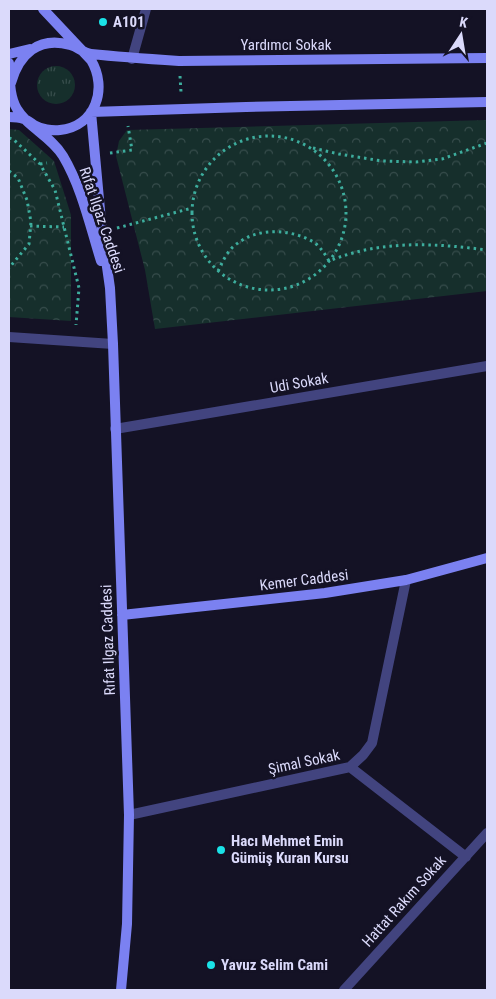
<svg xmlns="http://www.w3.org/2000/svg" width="496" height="999" viewBox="0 0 496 999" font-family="'Roboto Condensed',sans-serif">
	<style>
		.grass { fill: url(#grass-tufts) }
		.park { fill: url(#park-crowns) }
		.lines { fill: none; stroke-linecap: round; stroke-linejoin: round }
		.path { stroke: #3dad9d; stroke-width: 3; stroke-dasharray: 2.5 4; stroke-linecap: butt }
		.street { stroke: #42447f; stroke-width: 10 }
		.secondary { stroke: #7b81f1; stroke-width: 10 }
		.poi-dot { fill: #1ae2e7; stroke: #141225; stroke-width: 2 }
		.labels { text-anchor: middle; stroke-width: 5; stroke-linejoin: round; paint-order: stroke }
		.poi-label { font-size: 15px; font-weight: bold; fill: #dbdafb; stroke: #141225; text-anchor: start }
		.street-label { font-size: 15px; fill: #dbdafb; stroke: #141225 }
	</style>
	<defs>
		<pattern id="grass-tufts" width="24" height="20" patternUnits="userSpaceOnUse" patternTransform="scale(1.25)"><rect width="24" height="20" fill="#162f2c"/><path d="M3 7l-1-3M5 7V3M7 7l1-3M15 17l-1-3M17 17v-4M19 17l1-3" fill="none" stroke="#374d4c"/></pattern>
		<pattern id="park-crowns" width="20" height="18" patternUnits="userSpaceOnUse" patternTransform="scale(1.25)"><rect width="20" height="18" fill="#162f2c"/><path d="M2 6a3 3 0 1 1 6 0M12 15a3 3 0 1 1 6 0" fill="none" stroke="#374d4c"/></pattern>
	</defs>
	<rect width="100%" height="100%" fill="#141225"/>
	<!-- grass -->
	<path class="grass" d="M37 85a19 19 0 1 1 38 0a19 19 0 1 1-38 0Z"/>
	<!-- park -->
	<path class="park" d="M487,120V291L155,329L145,270L116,156L119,141L127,130Z
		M9,129L19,130L54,161L71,215V321L9,317Z"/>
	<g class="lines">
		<!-- path -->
		<path class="path" d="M180,76L181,92
			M192 213a77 77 0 1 1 154 0a77 77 0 1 1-154 0Z
			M9,138L13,139L40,164L55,190L79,288L76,325
			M313,148L339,154L382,161L416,162L442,159L487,143
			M110,153L132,150L128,126
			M40,164L47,163
			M9,171L18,178L27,200L31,222L29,244L9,268
			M30,226L64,227
			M117,228L192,208
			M218,271C223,261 228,249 238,243C259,227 293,229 315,243C321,248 325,254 329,261C381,240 433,243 487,250"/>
		<!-- street -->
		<path class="street" d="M132,59L146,9
			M9,337L113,344
			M115,429L487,366
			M350,767L466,857
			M129,815L350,767L363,755L372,743L406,580
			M344,990L487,833"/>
		<!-- secondary -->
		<path class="secondary" d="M9,54L30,49
			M9,63C10,78 9,96 17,109C28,128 51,136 63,156C82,188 90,226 101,261
			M11,83C19,54 39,36 70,45C78,47 83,53 91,54C120,57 149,59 179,61L487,58
			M91,112L102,232L110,288L113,344L129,815L127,924L121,990
			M91,112L246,107L487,102
			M9,117C14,117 19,117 24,119C28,120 31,123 34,125C41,129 52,131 60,130C96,126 108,88 91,60L43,9
			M122,615L325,593L406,580L487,558"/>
	</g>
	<!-- markers -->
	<g class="poi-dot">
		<circle cx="103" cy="22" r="5"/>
		<circle cx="221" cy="850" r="5"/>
		<circle cx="211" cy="965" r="5"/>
	</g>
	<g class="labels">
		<!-- poi labels -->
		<g class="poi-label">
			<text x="113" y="27">A101</text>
			<text x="231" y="846">Hacı Mehmet Emin<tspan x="231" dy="17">Gümüş Kuran Kursu</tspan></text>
			<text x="221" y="970">Yavuz Selim Cami</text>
		</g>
		<!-- street labels -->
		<g class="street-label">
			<text x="286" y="50">Yardımcı Sokak</text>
			<text transform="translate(102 220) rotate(71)" y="5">Rıfat Ilgaz Caddesi</text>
			<text transform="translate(299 383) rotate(-10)" y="5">Udi Sokak</text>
			<text transform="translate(304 580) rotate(-7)" y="5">Kemer Caddesi</text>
			<text transform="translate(108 640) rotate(-92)" y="5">Rıfat Ilgaz Caddesi</text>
			<text transform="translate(304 762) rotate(-12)" y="5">Şimal Sokak</text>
			<text transform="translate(404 901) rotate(-48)" y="5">Hattat Rakım Sokak</text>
		</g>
	</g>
	<!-- border -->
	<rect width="496" height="999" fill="none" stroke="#dbdafb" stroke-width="20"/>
	<!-- north arrow -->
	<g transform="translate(461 35) rotate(12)" stroke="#141225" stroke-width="4" paint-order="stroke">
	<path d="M0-4L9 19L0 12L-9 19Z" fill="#dbdafb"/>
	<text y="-8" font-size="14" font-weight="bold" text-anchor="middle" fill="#dbdafb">K</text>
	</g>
</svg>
